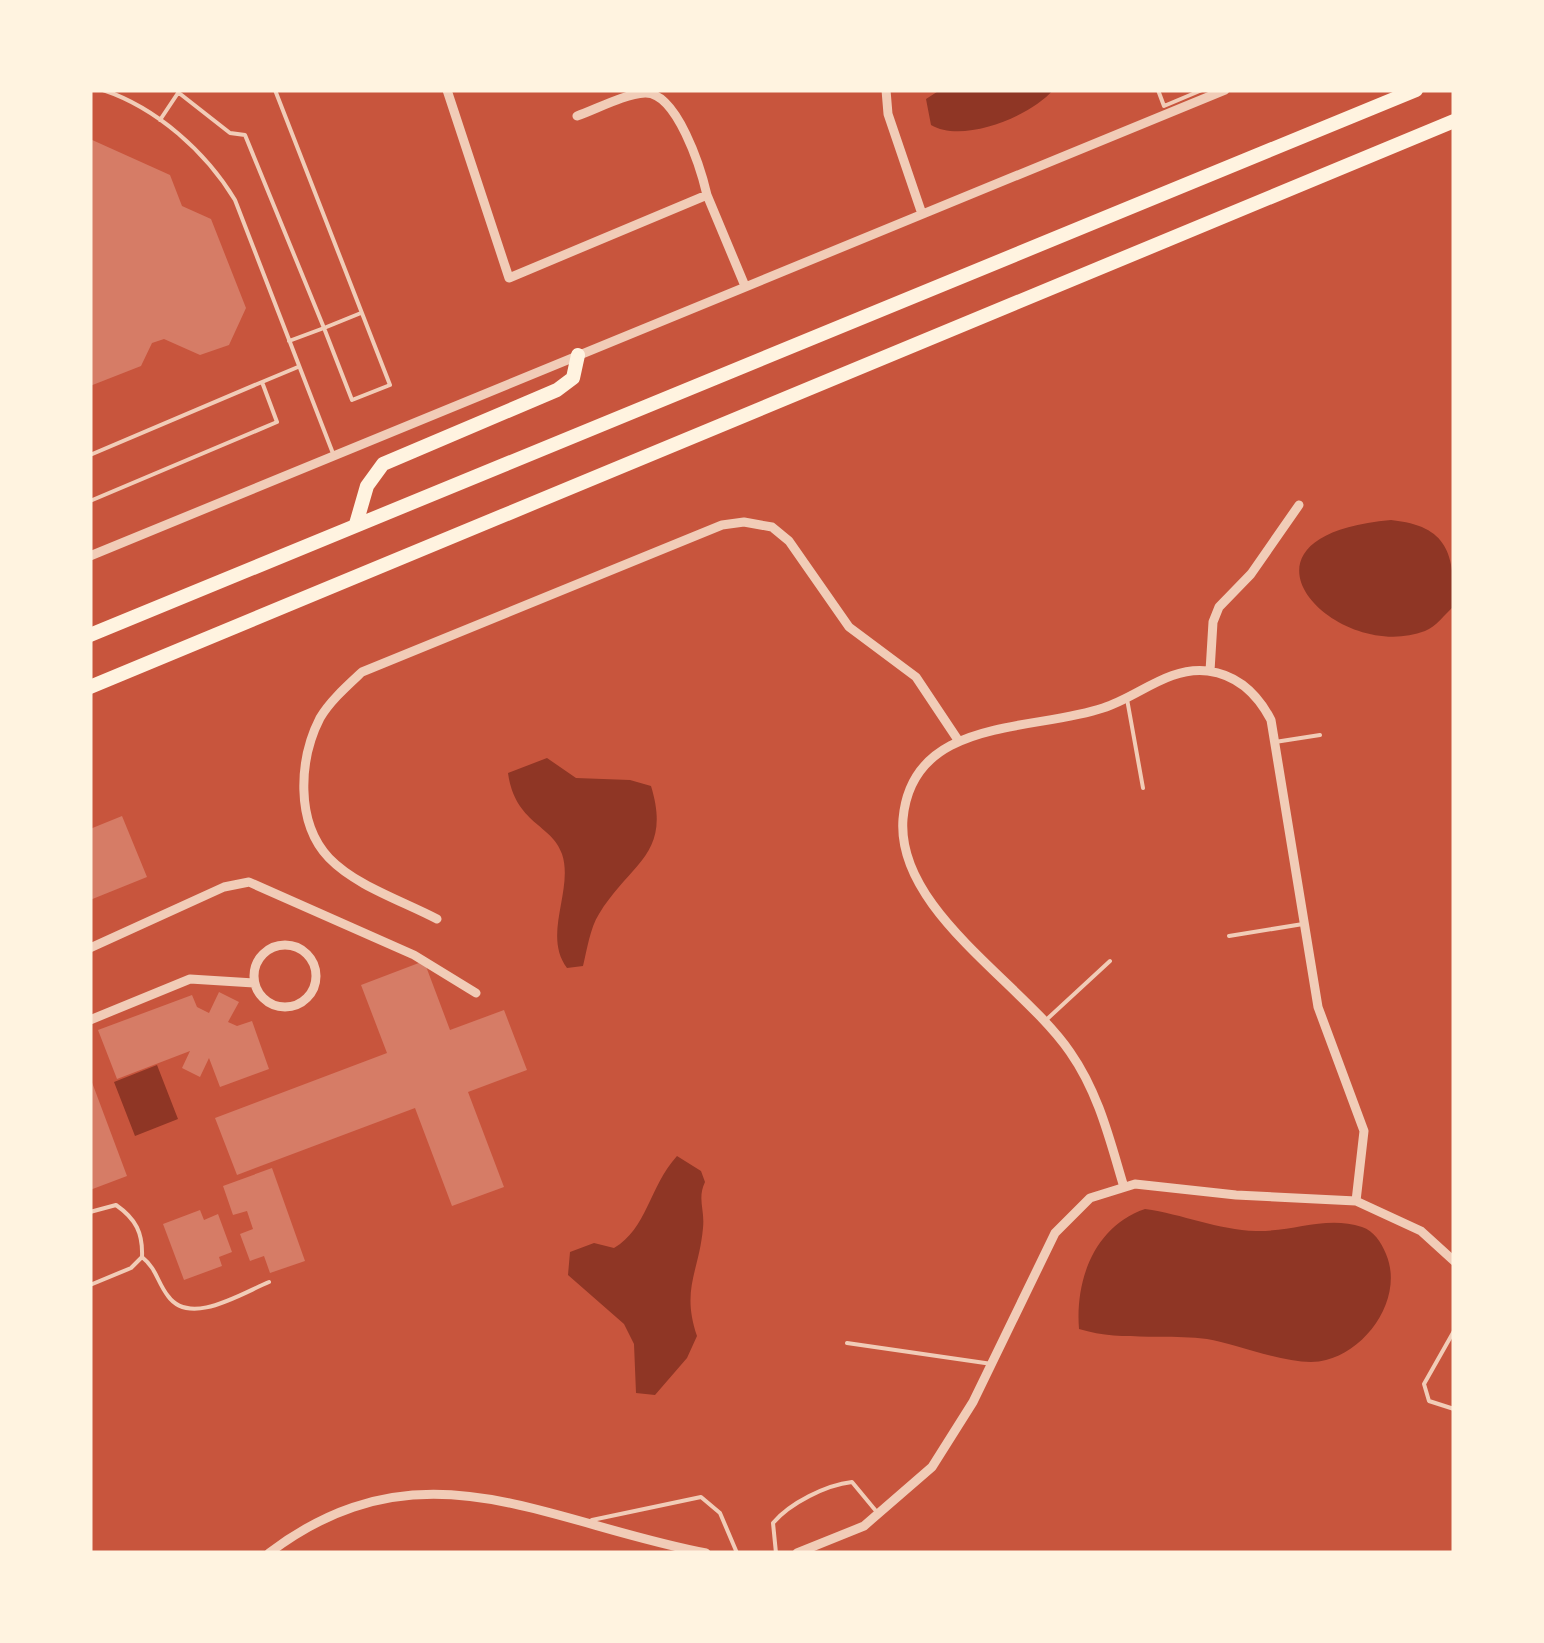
<svg xmlns="http://www.w3.org/2000/svg" width="1544" height="1643" viewBox="0 0 1544 1643" font-family="Overpass,sans-serif">
	<style>
		.water { fill: #8f3625 }
		.building { fill: #d67c66 }
		.lines { fill: none; stroke-linecap: round; stroke-linejoin: round }
		.service { stroke: #f1ccb7; stroke-width: 4 }
		.minor { stroke: #f1ccb7; stroke-width: 9 }
		.trunk { stroke: #fff3e0; stroke-width: 14 }
	</style>
	<rect width="100%" height="100%" fill="#c8553d"/>
	<!-- water -->
	<path class="water" d="M940,90H1053C1031,116 963,144 931,125L926,99Z
		M1391,520C1449,526 1454,554 1454,606C1445,614 1436,627 1425,631C1336,665 1211,536 1391,520Z
		M547,758L576,778L630,780L651,786C672,855 631,862 599,914C590,928 587,950 583,966L567,968C542,935 574,890 562,854C552,824 515,824 508,773Z
		M157,1065L178,1119L135,1136L114,1082Z
		M677,1156L701,1171L705,1182C697,1199 705,1209 703,1228C699,1272 681,1289 697,1336L687,1358L655,1395L636,1393L634,1344L624,1324L568,1275L570,1252L594,1243L614,1248C647,1229 649,1187 677,1156Z
		M1145,1209C1182,1214 1218,1230 1256,1231C1293,1232 1326,1215 1362,1227C1374,1231 1381,1242 1386,1254C1404,1296 1369,1349 1326,1360C1296,1369 1238,1344 1207,1339C1163,1333 1121,1342 1079,1329C1075,1279 1095,1226 1145,1209Z"/>
	<!-- building -->
	<path class="building" d="M90,139L170,175L182,206L211,219L246,308L229,345L200,355L164,339L152,343L141,366L90,386Z
		M122,816L147,877L90,900V829Z
		M424,961L450,1030L504,1010L527,1070L468,1092L504,1187L452,1206L415,1108L237,1175L215,1118L387,1053L361,985Z
		M219,992L239,1002L228,1022L237,1026L252,1021L269,1069L220,1087L209,1058L200,1077L182,1068L190,1051L117,1079L98,1030L192,995L197,1007L209,1013Z
		M90,1077L127,1176L90,1190Z
		M272,1168L305,1261L270,1273L264,1256L250,1261L240,1234L253,1229L247,1211L233,1215L223,1186Z
		M200,1210L204,1220L218,1214L232,1252L219,1257L222,1266L184,1280L163,1224Z"/>
	<g class="lines">
		<!-- service -->
		<path class="service" d="M103,90C157,108 206,152 235,200L334,456
			M275,90L390,385L352,400L324,328L289,341
			M1158,90L1164,106L1202,90
			M179,93L230,133L245,135L324,328L361,313
			M160,120L180,90
			M90,455L262,382
			M90,501L277,422L262,382L298,367
			M1127,699L1143,788
			M1275,742L1320,735
			M1229,936L1303,924
			M1045,1021L1110,961
			M90,1212L116,1205C136,1219 143,1233 142,1257
			M90,1285L131,1268L142,1257C157,1269 157,1282 168,1296C190,1327 242,1293 269,1282
			M1454,1331L1424,1384L1429,1401L1454,1409
			M847,1343L992,1364
			M592,1520L701,1497L720,1513L737,1553
			M776,1553L773,1523C790,1503 826,1485 852,1482L876,1511"/>
		<!-- minor -->
		<path class="minor" d="M447,90L509,278L707,195L745,286
			M886,90L888,114L922,214
			M577,116C597,109 624,94 645,93C677,92 701,169 707,195
			M90,556L1225,90
			M1210,671L1213,622L1219,607L1251,574L1299,505
			M437,919C403,901 356,886 329,858C295,822 299,759 320,718C330,701 347,686 362,672L722,525L744,522L772,527L789,541L849,627L916,677L958,740
			M254 976a31 31 0 1 1 62 0a31 31 0 1 1-62 0Z
			M90,948L224,887L249,882L414,955L476,993
			M90,1020L190,979L254,983
			M1123,1184C1109,1137 1098,1092 1070,1052C1022,982 896,910 903,819C912,716 1033,732 1103,708C1138,697 1169,666 1208,671C1238,675 1258,695 1271,720L1318,1007L1364,1131L1356,1201
			M269,1553C421,1438 543,1522 706,1553
			M797,1553L864,1526L932,1467L973,1402L1055,1233L1090,1198L1135,1184L1236,1195L1356,1201L1421,1231L1454,1261"/>
		<!-- trunk -->
		<path class="trunk" d="M356,524L367,486L383,464L557,390L573,378L578,355
			M90,635L1416,90
			M90,687L1454,121"/>
	</g>
	<!-- border -->
	<rect width="1544" height="1643" fill="none" stroke="#fff3e0" stroke-width="185"/>
</svg>
